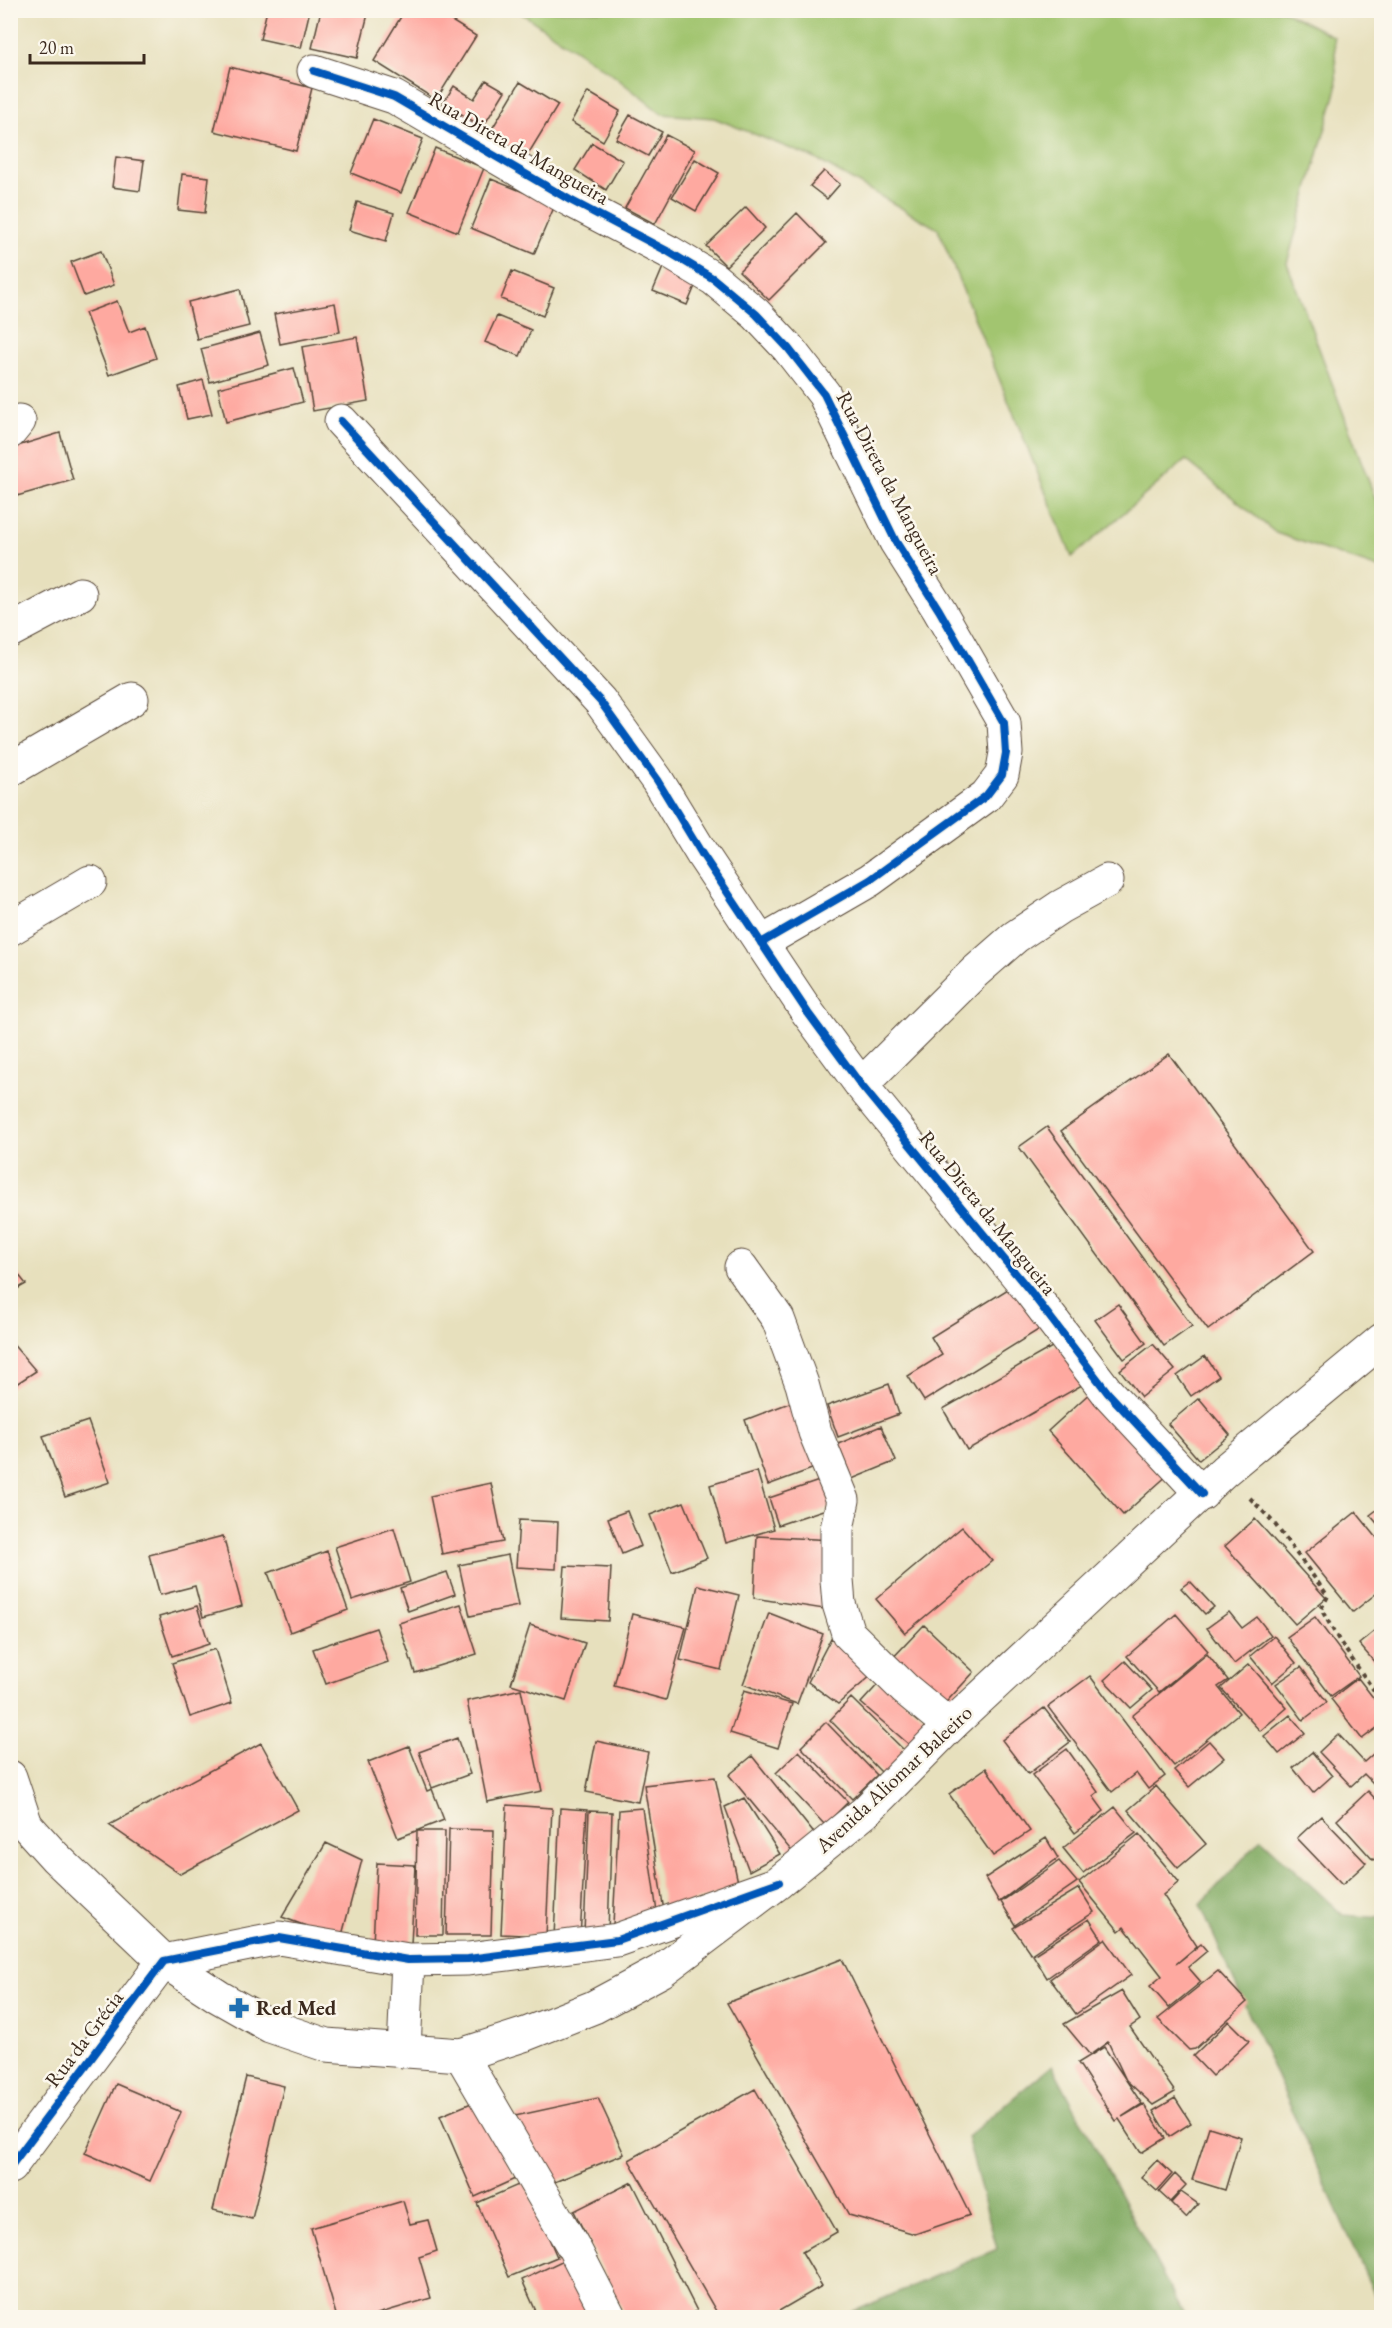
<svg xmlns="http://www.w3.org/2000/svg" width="1392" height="2328" viewBox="0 0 1392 2328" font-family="'EB Garamond',serif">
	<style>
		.green { fill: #a2c56f; stroke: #6e7846; stroke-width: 1.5 }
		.forest { fill: #81aa62; stroke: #5e6a40; stroke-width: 1.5 }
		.building { fill: #fea9a0 }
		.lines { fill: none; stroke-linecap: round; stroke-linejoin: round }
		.minor-casing { stroke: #554536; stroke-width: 35 }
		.major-casing { stroke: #554536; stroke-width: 35 }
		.path { stroke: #554536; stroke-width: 4; stroke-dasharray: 4.5 4.5; stroke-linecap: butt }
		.minor { stroke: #fff; stroke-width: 33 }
		.major { stroke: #fff; stroke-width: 33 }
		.cycleway-casing { stroke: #fbf7ec; stroke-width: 11 }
		.cycleway { stroke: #0057b8; stroke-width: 8 }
		.labels { text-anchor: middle; stroke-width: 5; stroke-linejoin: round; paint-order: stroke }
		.street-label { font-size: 21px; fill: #3b2a1e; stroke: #fbf7ec }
		.poi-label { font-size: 21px; font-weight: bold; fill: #3b2a1e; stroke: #fbf7ec; text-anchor: start }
	</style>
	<rect width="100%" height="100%" fill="#fbf7ec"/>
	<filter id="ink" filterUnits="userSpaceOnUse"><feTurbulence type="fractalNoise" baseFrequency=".0167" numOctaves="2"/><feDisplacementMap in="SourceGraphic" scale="12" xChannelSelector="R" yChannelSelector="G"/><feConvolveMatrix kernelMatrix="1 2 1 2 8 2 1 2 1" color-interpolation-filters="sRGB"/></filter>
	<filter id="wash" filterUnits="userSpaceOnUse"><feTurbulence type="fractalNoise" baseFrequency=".008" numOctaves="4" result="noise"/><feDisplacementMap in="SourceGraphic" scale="24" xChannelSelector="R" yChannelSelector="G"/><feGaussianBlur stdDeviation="1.35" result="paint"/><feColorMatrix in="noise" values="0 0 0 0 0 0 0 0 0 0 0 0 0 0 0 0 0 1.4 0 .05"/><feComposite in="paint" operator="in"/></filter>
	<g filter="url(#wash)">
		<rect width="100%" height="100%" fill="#e7e0bd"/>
		<!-- green -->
		<path class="green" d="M1282,10L1334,37L1337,88L1287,263L1381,514V569L1276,533L1186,460L1072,557L938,229L814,158L714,118L662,114L613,75L518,11Z"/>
		<!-- forest -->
		<path class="forest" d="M1261,1839L1343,1915L1381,1918V2309L1200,1905Z
			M1052,2065L1185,2317H841L997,2249L967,2137Z"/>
		<g id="blocks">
			<!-- building -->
			<path class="building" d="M267,10H310L301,48L260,39Z
				M321,10H369L357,58L312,48Z
				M405,10H434L476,36L436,100L374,61Z
				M230,67L312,88L296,151L214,131Z
				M486,80L505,91L483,127L443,103L454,86L474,99Z
				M520,82L558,105L527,156L489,134Z
				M588,92L620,111L603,141L571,122Z
				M630,115L662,132L648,156L616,139Z
				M373,119L423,139L401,193L351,173Z
				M666,135L695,150L655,224L625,208Z
				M592,143L623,161L606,190L575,170Z
				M435,148L484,168L458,232L409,212Z
				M116,157L144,161L140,191L112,187Z
				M695,159L719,173L696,211L672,197Z
				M824,171L840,184L827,199L810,186Z
				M182,174L209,177L205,213L178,210Z
				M491,179L555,205L534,254L471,228Z
				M357,202L394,213L386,241L349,230Z
				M746,207L765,228L726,266L706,246Z
				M797,213L826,243L769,300L739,271Z
				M101,251L114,285L84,296L71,262Z
				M664,265L698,279L687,305L653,291Z
				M512,271L554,288L543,316L501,299Z
				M240,289L249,326L197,339L188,302Z
				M117,301L129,332L145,326L156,358L109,375L85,313Z
				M335,303L340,332L280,344L274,314Z
				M497,316L531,330L520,356L485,342Z
				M260,333L269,365L210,382L201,349Z
				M357,337L368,401L313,411L302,347Z
				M294,368L303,402L226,422L218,388Z
				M203,380L212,414L187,419L179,387Z
				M60,433L73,480L10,498V456L12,455L11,448Z
				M1169,1054L1314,1251L1208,1330L1061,1131Z
				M1047,1127L1192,1326L1164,1346L1019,1147Z
				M10,1264L26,1284L10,1293Z
				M1016,1284L1043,1327L924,1401L908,1376L942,1355L931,1337Z
				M1118,1304L1146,1343L1124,1359L1095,1320Z
				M10,1341L36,1371L10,1388Z
				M1059,1343L1082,1385L967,1450L943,1409Z
				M1153,1344L1175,1370L1141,1397L1120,1370Z
				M1205,1356L1219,1376L1191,1396L1177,1376Z
				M889,1384L899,1414L838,1437L827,1406Z
				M1093,1390L1169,1474L1123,1515L1048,1431Z
				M1199,1398L1230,1435L1199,1460L1168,1424Z
				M797,1400L820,1466L768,1485L745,1420Z
				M88,1421L110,1482L65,1497L43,1436Z
				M881,1426L896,1461L852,1479L838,1444Z
				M757,1471L774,1529L726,1543L710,1485Z
				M825,1479L835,1506L778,1525L769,1498Z
				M491,1483L503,1542L442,1554L430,1496Z
				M684,1502L707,1558L672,1572L650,1515Z
				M1382,1506V1529L1370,1515Z
				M627,1511L641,1546L622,1554L608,1518Z
				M1356,1512L1382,1544V1589L1353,1612L1305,1553Z
				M1255,1519L1326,1598L1295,1624L1225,1546Z
				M519,1520L558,1522L556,1569L516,1567Z
				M962,1527L992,1561L905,1633L876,1599Z
				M394,1528L410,1582L352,1600L335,1547Z
				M223,1536L242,1606L203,1617L195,1586L160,1595L149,1555Z
				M757,1536L833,1540L830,1610L754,1598Z
				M327,1551L348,1610L290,1632L268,1573Z
				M508,1555L518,1606L470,1616L459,1565Z
				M565,1566L611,1568L608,1621L561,1618Z
				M447,1572L455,1594L408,1611L400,1588Z
				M1190,1581L1214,1607L1205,1614L1181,1588Z
				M698,1585L739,1595L721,1670L680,1660Z
				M461,1604L477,1654L415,1673L399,1623Z
				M197,1606L209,1644L172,1656L159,1617Z
				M1229,1612L1242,1628L1257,1617L1271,1635L1234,1664L1207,1628Z
				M769,1613L823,1634L797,1704L743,1684Z
				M632,1614L686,1627L666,1700L614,1686Z
				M1176,1614L1208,1651L1159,1692L1127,1656Z
				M1315,1617L1359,1676L1331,1696L1287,1637Z
				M530,1625L585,1643L566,1701L511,1684Z
				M924,1625L974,1672L937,1712L886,1665Z
				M1382,1625V1671L1359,1644Z
				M376,1628L388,1662L326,1684L313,1649Z
				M1274,1636L1296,1663L1272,1683L1250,1656Z
				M831,1638L872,1675L838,1704L808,1682Z
				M215,1649L232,1703L190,1717L172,1663Z
				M1207,1654L1228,1680L1218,1687L1239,1713L1174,1766L1132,1716Z
				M1125,1661L1152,1690L1131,1708L1104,1680Z
				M1249,1664L1287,1708L1260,1731L1221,1688Z
				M1301,1667L1327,1702L1303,1720L1276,1684Z
				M1090,1676L1165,1776L1148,1789L1136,1773L1112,1792L1048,1707Z
				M1358,1678L1382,1709V1724L1362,1739L1331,1699Z
				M881,1681L931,1724L912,1747L861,1703Z
				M521,1689L542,1791L487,1802L467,1701Z
				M744,1690L792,1704L778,1748L730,1733Z
				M851,1698L908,1754L885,1776L830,1720Z
				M1044,1708L1070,1742L1028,1774L1002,1740Z
				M1290,1715L1305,1733L1279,1754L1264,1736Z
				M826,1722L877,1775L852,1799L801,1747Z
				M1338,1734L1364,1762L1382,1746V1792L1364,1774L1351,1786L1319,1752Z
				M457,1738L470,1774L432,1788L419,1752Z
				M596,1741L648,1752L638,1802L586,1792Z
				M1209,1741L1224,1758L1189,1787L1174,1770Z
				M261,1743L298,1810L180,1874L109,1825Z
				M409,1746L427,1791L432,1789L444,1820L398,1838L368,1762Z
				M1067,1749L1098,1792L1093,1796L1104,1811L1075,1833L1032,1775Z
				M799,1751L848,1802L825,1825L776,1773Z
				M1312,1752L1332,1776L1313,1793L1293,1768Z
				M752,1756L816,1836L794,1854L729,1775Z
				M986,1768L1030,1831L993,1856L949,1794Z
				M715,1777L739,1887L664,1911L644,1785Z
				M1156,1786L1206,1844L1178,1868L1128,1810Z
				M1368,1791L1382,1806V1853L1373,1860L1337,1820Z
				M744,1798L780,1854L749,1871L725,1807Z
				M507,1805L552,1808L546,1936L501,1934Z
				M1115,1807L1136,1833L1083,1873L1063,1848Z
				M560,1808L587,1810L580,1939L554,1937Z
				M642,1808L657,1912L613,1925L619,1810Z
				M589,1811L612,1812L608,1933H584Z
				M1321,1816L1366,1863L1342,1885L1297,1838Z
				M449,1829L494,1830L491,1935H446Z
				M417,1831H445L443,1935H415Z
				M1139,1834L1179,1882L1163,1895L1197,1946L1176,1964L1201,1944L1207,1951L1188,1967L1201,1982L1169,2008L1150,1986L1162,1976L1124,1927L1119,1931L1079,1882Z
				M1046,1838L1058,1858L999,1902L985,1878Z
				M326,1843L362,1860L341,1939L282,1917Z
				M1059,1861L1077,1882L1015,1925L1001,1902Z
				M377,1863L415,1865L411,1945L373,1944Z
				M1079,1888L1094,1912L1031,1954L1013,1928Z
				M1089,1919L1102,1939L1047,1978L1033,1955Z
				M1105,1939L1131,1975L1076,2014L1050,1979Z
				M842,1959L970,2215L915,2234L849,2215L727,2003Z
				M1218,1971L1247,2002L1195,2049L1189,2050L1158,2019Z
				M1122,1991L1140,2020L1130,2027L1175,2092L1153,2105L1126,2080L1142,2104L1122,2117L1144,2104L1165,2138L1141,2153L1119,2119L1116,2121L1078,2063L1104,2047L1126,2080L1108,2042L1090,2055L1064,2024Z
				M1229,2021L1249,2041L1212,2076L1193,2056Z
				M246,2077L284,2086L252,2219L213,2210Z
				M116,2084L181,2112L150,2181L85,2153Z
				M755,2089L837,2232L802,2252L822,2286L767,2318H720L629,2160Z
				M598,2098L624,2154L552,2183L515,2116Z
				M1175,2098L1191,2123L1169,2137L1153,2111Z
				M481,2099L515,2179L475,2197L440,2116Z
				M1209,2127L1241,2137L1225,2190L1192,2180Z
				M1157,2160L1172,2174L1157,2191L1141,2177Z
				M1175,2174L1186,2185L1170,2202L1159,2192Z
				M525,2182L557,2257L509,2277L477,2203Z
				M632,2182L697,2311L683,2318H627L574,2211Z
				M1181,2192L1198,2204L1186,2218L1171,2203Z
				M403,2201L410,2224L428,2220L437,2251L419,2257L431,2298L364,2318H337L311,2228Z
				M574,2255L604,2318H539L522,2280Z"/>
		</g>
	</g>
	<g filter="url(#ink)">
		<use href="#blocks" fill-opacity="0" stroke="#554536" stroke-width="1.5"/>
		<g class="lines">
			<!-- minor casing -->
			<g class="minor-casing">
				<path id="minor" d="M314,71L394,97L570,200L669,252L714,279L756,314L788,348L824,394L896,542L939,610L1004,723L1006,753L1002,775L986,796L870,880L761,943
					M341,421L600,701L657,780L702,854L808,1013L861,1085L1030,1291L1108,1393L1202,1494
					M10,432L19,421
					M10,631L80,594
					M10,770L132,699
					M10,929L90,882
					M861,1085L975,972L1015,937L1060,907L1107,881
					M741,1267L778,1319L802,1384L815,1432L843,1500L837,1529V1580L839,1604L848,1633L905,1689L950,1726
					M10,1777L26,1825
					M404,2051L408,1960
					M461,2055L574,2248L610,2318
					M10,2167L164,1961L279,1938L408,1960L468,1959L617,1940L770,1886"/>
			</g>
			<!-- major casing -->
			<g class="major-casing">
				<path id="major" d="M10,1813L26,1825L55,1857L164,1961L219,1997L270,2026L326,2045L461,2055L526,2034L594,2007L661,1971L779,1882L865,1812L950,1726L1224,1471L1382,1340"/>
			</g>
			<!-- path -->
			<path class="path" d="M1250,1498L1274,1523L1328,1596L1321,1609L1340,1642L1382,1702"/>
			<!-- minor -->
			<use href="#minor" class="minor"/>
			<!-- major -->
			<use href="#major" class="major"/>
			<!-- cycleway casing -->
			<g class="cycleway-casing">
				<path id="cycleway" d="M314,71L394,97L570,200L669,252L714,279L756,314L788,348L824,394L896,542L939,610L1004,723L1006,753L1002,775L986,796L870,880L761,943
					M341,421L600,701L657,780L702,854L808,1013L861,1085L1030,1291L1108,1393L1202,1494
					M10,2167L164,1961L279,1938L408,1960L468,1959L617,1940L779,1882"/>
			</g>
			<!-- cycleway -->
			<use href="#cycleway" class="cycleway"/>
		</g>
	</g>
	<!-- icons -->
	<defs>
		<g id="pharmacy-bare" transform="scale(1.62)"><path d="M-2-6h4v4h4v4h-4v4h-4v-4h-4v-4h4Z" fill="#1f6fb2" stroke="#fbf7ec" stroke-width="2.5" paint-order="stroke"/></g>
	</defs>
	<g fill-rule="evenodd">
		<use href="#pharmacy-bare" x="239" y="2008"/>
	</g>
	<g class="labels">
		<!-- street labels -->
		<g class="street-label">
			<text transform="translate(519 148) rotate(30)" y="7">Rua Direta da Mangueira</text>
			<text transform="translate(890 483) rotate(62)" y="7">Rua Direta da Mangueira</text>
			<text transform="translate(988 1213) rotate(51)" y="7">Rua Direta da Mangueira</text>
			<text transform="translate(894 1779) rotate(-43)" y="7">Avenida Aliomar Baleeiro</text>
			<text transform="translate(84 2039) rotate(-53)" y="7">Rua da Grécia</text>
		</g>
		<!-- poi labels -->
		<g class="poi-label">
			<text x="256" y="2015">Red Med</text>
		</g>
	</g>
	<!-- margin -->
	<rect width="1392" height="2328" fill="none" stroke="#fbf7ec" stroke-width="36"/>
	<!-- scale -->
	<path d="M30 54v9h114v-9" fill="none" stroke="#3b2a1e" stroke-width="3"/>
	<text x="39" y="54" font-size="18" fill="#3b2a1e" stroke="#fbf7ec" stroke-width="4.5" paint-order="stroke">20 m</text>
</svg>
